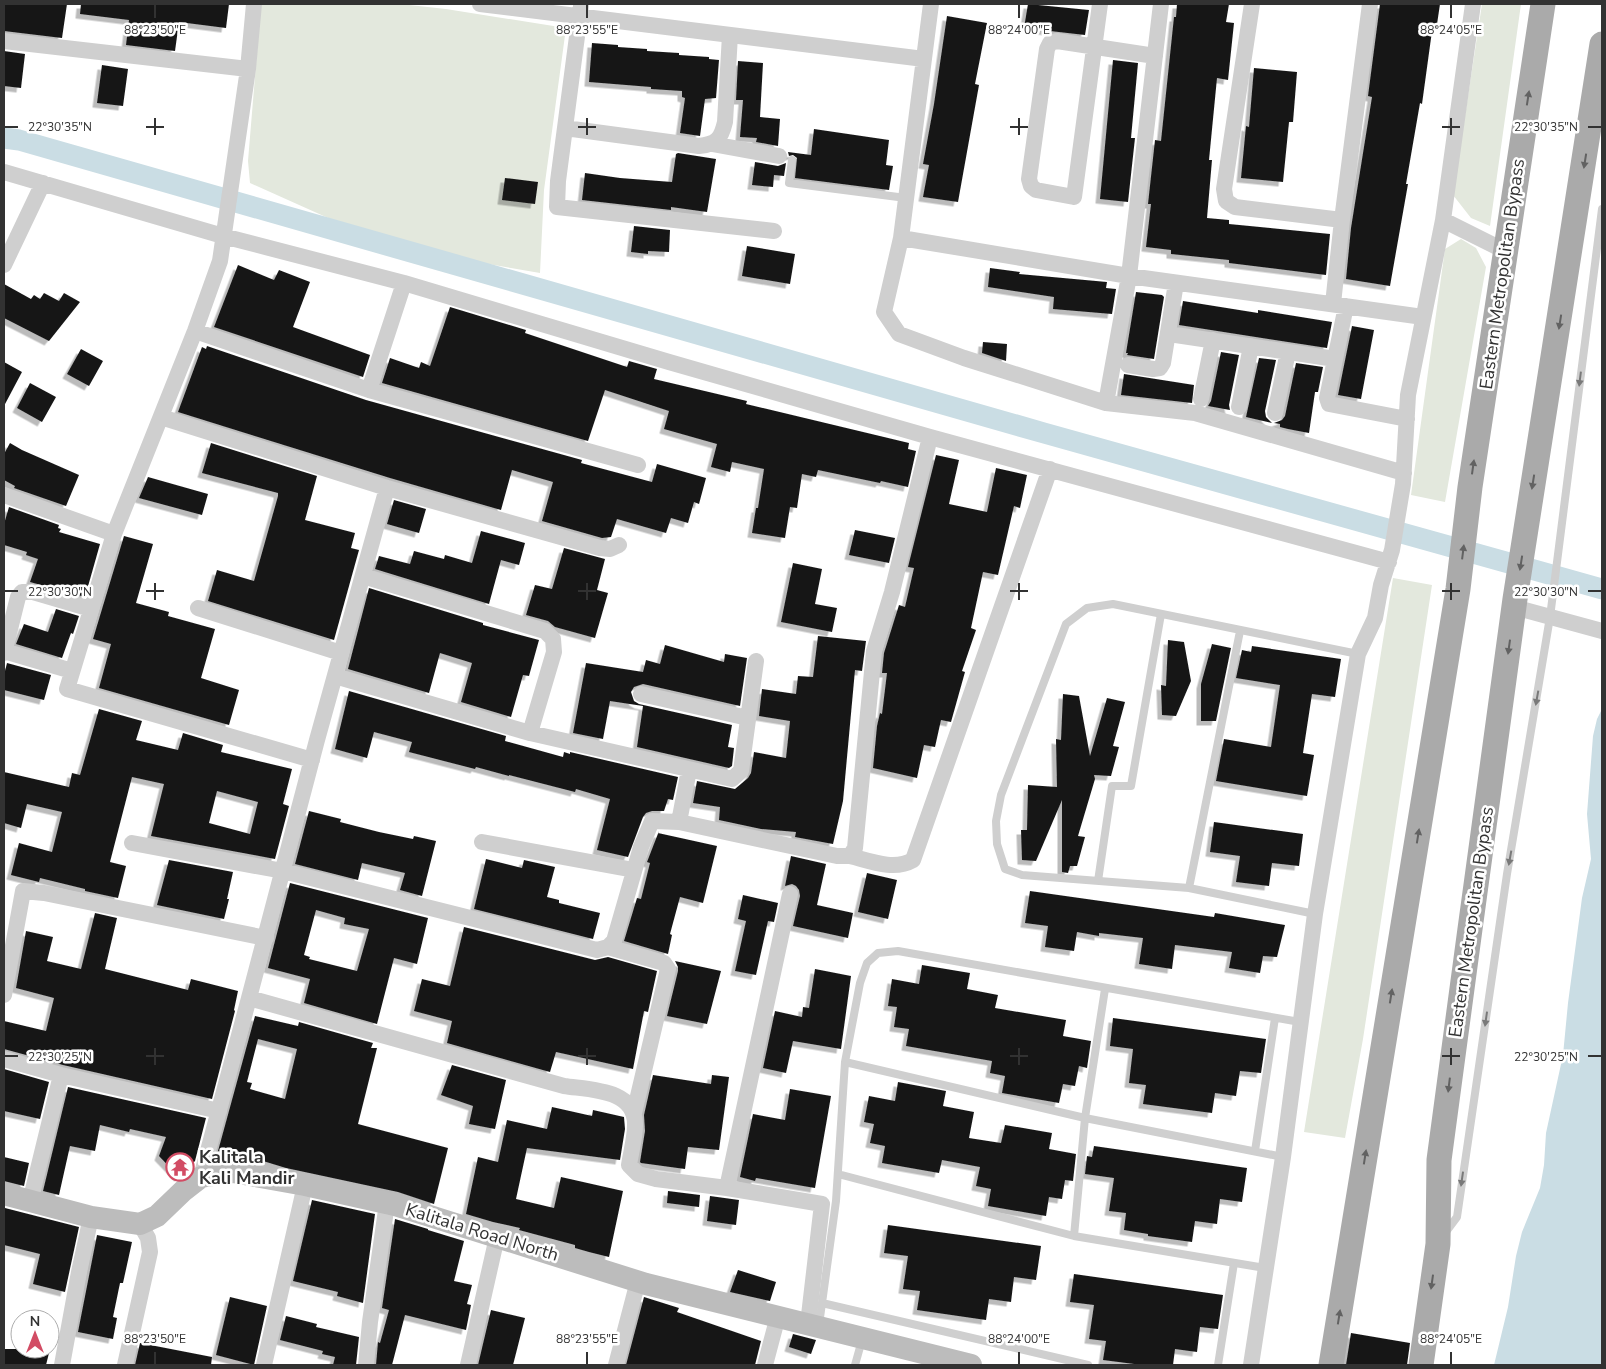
<svg xmlns="http://www.w3.org/2000/svg" width="1606" height="1369" viewBox="0 0 1606 1369" font-family="'Nunito Sans',sans-serif">
	<style>
		.green { fill: #e3e8dd }
		.water { fill: #cadde4 }
		.lines { fill: none; stroke-linecap: round; stroke-linejoin: round }
		.canal { stroke: #cadde4; stroke-width: 21 }
		.building { fill: #191919; fill-rule: evenodd; filter: url(#shadow) }
		.lane { stroke: #cfcfcf; stroke-width: 8 }
		.street { stroke: #cfcfcf; stroke-width: 16 }
		.secondary { stroke: #bcbcbc; stroke-width: 22 }
		.primary { stroke: #aaa; stroke-width: 25 }
		.oneway { fill: #626262 }
		.oneway2 { fill: #797979 }
		.ticks { fill: none; stroke: #323232; stroke-width: 2 }
		.labels { text-anchor: middle; stroke-width: 5; stroke-linejoin: round; paint-order: stroke }
		.street-label { font-size: 18px; fill: #323232; stroke: #fff }
		.poi-label { font-size: 18px; font-weight: bold; fill: #323232; stroke: #fff; text-anchor: start }
		.ticks-label { font-size: 12px; text-anchor: middle; fill: #323232; stroke: #fff; stroke-width: 5; stroke-linejoin: round; paint-order: stroke }
	</style>
	<defs>
		<filter id="shadow"><feDropShadow dx="-4.5" dy="4.5" stdDeviation="0" flood-color="#0004"/></filter>
	</defs>
	<rect width="100%" height="100%" fill="#fff"/>
	<!-- green -->
	<path class="green" d="M261,4H400L446,9L566,28L544,190L540,273L395,248L250,183L248,161Z
		M1482,4H1521L1490,226L1471,218L1453,195Z
		M1461,239L1476,248L1486,267L1445,502L1411,495L1445,249Z
		M1393,578L1432,585L1363,1039L1345,1138L1304,1132Z"/>
	<!-- water -->
	<path class="water" d="M1602,709V1365H1494L1508,1307L1516,1256L1522,1232L1540,1188L1544,1165L1546,1133L1563,1055L1568,1003L1582,898L1591,859L1587,814L1593,736L1597,719Z"/>
	<g class="lines">
		<!-- canal -->
		<path class="canal" d="M4,138L19,140L1044,433L1602,589"/>
	</g>
	<!-- building -->
	<path class="building" d="M4,4H67L62,38L4,31Z
		M81,4H229L226,28L179,22L175,51L126,45L129,20L80,14Z
		M1028,4L1089,10L1085,35L1024,28Z
		M1177,4H1229L1226,22L1234,23L1228,80L1217,78L1209,160H1212L1207,218L1229,220V224L1330,234L1326,275L1229,263V260L1171,254V250L1146,247L1151,204H1148L1155,140L1161,141L1174,17H1176Z
		M1380,4H1440L1436,31H1432L1422,104L1420,103L1406,184H1408L1390,286L1346,279L1351,228L1372,97L1368,96Z
		M947,16L987,23L975,84L979,85L958,202L923,197L929,165L923,164L934,104Z
		M592,43L618,45V47L647,49V51L679,53V55L709,57V59L719,60L716,98L705,99L700,136L680,133L685,98L682,97V91L651,89V87L589,82Z
		M4,51L25,54L21,88L4,86Z
		M1113,60L1138,63L1131,138H1135L1128,202L1100,199Z
		M738,61L763,63L760,117L780,119L778,146L756,142L757,138L740,137L743,100H736Z
		M102,65L128,69L123,106L97,103Z
		M1254,68L1297,72L1293,122H1289L1283,182L1241,178L1246,126L1249,127Z
		M814,129L889,140L886,165L893,166L889,190L795,178L797,158L793,155L789,156L788,152L811,155Z
		M678,153L716,159L707,212L671,207V210L582,200L585,173L620,178L672,182L676,154Z
		M755,162L778,166L786,163L784,176L774,175L773,187L752,185Z
		M505,178L538,182L535,204L502,200Z
		M634,226L670,230L669,252L648,251V254L631,252Z
		M747,246L795,254L790,284L742,276Z
		M238,265L274,280L279,270L310,282L293,327L370,355L363,377L214,327Z
		M990,268L1020,272L1019,274L1107,282L1106,288L1116,289L1112,314L1053,309L1054,297L988,287Z
		M4,284L31,299L34,295L40,299L44,293L59,301L64,293L80,302L49,341L4,318Z
		M1136,292L1162,295L1164,297L1154,359L1127,355L1128,353H1126Z
		M1183,301L1258,313V310L1332,322L1327,348L1179,325Z
		M450,307L526,330L525,333L627,367L629,361L657,369L654,379L747,401L746,404L909,443L908,449L916,451L908,487L881,481L880,483L818,470L816,477L802,474L797,508L790,507L785,538L752,533L756,508H758L764,469L732,462L730,472L711,467L717,444L664,429L669,411L605,390L588,441L382,383L390,358L419,368L421,362L430,366Z
		M1352,326L1374,330L1361,399L1338,395Z
		M983,342L1007,344L1006,361L982,353Z
		M207,346L366,400L582,460L581,463L652,482L657,464L706,478L699,504L694,502L688,523L671,518L666,533L617,519L611,537L602,538L542,521L553,482L512,470L501,510L390,478L178,412L202,347L206,349Z
		M81,349L103,361L89,386L67,374Z
		M1221,352L1239,355L1229,405L1230,410L1208,406L1211,401Z
		M1259,358L1276,360L1265,411L1266,417L1272,423L1246,417Z
		M4,362L22,372L4,406Z
		M1296,363L1323,367L1318,392H1315L1309,433L1288,429L1280,427V424L1274,423L1282,420L1285,416Z
		M1124,374L1194,385L1192,403L1121,395Z
		M30,383L56,397L42,422L17,408Z
		M10,443L22,450L79,475L66,506L14,488L15,486L4,480V454Z
		M211,443L317,476L305,520L355,533L351,548L359,550L334,640L208,601L217,570L254,581L278,496V493L202,473Z
		M936,455L959,460L949,504L987,512L996,468L1027,475L1020,508L1014,506L998,575L983,572L971,628L976,630L962,671L965,672L951,722L941,720L935,747L924,745L917,778L873,768L877,726L880,713L882,714L887,673H882L884,653L899,605L905,607L914,568L908,567Z
		M148,477L208,494L202,515L139,498Z
		M394,500L426,509L419,533L387,524Z
		M9,507L59,525L58,528L61,529L59,532L100,544L85,597L30,582L38,559L26,555L27,552L4,545V524Z
		M855,530L895,538L889,563L849,555Z
		M481,531L525,543L519,565L501,560L489,604L375,569L379,556L410,564L414,551L444,559L445,555L472,563Z
		M124,536L153,544L136,603L169,612L168,616L215,629L201,678L239,690L229,725L99,688L111,644L93,639Z
		M564,548L605,559L597,590L608,593L595,638L555,627L548,621L526,615L535,585L552,589Z
		M793,563L822,569L815,604L837,608L832,632L781,622Z
		M369,588L483,623V625L539,640L529,676L523,675L511,717L461,702L472,663L440,653L429,693L348,669Z
		M56,609L79,616L73,634L71,633L62,658L16,644L24,624L48,632Z
		M818,636L866,641L862,671L855,670L843,801L833,844L795,837L796,832L761,829L719,820L720,807L693,803L697,781L735,789L748,778L751,773L754,752L786,758L790,721L759,716L762,689L796,694L798,676L813,677Z
		M1168,640L1184,642L1191,681L1176,716L1162,715L1161,685L1166,686Z
		M1212,644L1231,648L1216,721H1201V684Z
		M665,645L724,662L725,654L747,658L740,706L643,684L634,687L631,692L634,701L639,704L732,725L728,747L734,748L732,766L729,768L637,747L643,706L610,701L603,739L573,733L586,663L643,672L646,660L660,664Z
		M1252,646L1341,659L1335,697L1312,694L1303,753L1314,755L1307,796L1216,781L1224,739L1271,747L1280,685L1236,678L1242,650L1251,652Z
		M7,663L51,675L44,700L4,690V675Z
		M349,691L506,736L505,741L563,757L564,752L570,754V752L678,777L673,800L668,799L664,811H652L646,813L643,817L628,857L597,850L610,799L576,789L575,792L509,775V776L476,767L475,769L409,752L412,742L374,732L367,758L335,749Z
		M1063,694L1079,696L1090,756L1107,698L1125,702L1113,746L1119,747L1111,776L1094,775L1095,779L1078,836L1085,837L1077,866H1070L1068,873L1062,872V800L1036,861L1022,860L1021,830H1027L1028,785L1057,787L1056,739L1061,740Z
		M99,709L142,721L136,740L178,750L183,733L223,745L221,752L292,769L283,804L289,806L275,859L151,836L164,784L132,777L110,862L126,866L118,898L85,891V889L40,878L39,882L11,875L19,843L52,852L62,812L27,804L21,828L4,823V772L69,787L72,773L80,775ZM217,791L258,802L250,834L209,823Z
		M309,811L341,819L340,822L379,832L413,839L414,836L436,841L422,896L400,890L405,873L362,863L358,880L295,864Z
		M1214,822L1303,834L1299,866L1272,863L1269,886L1236,882L1240,856L1210,852Z
		M659,831L658,833L717,846L703,903L680,897L670,934L672,935L668,954L624,941L637,898L641,899L650,863L647,862Z
		M791,856L826,864L817,905L853,913L848,938L793,926L800,896L799,890L796,886L792,884L785,886Z
		M486,859L522,868L524,860L555,867L547,897L559,900V903L600,913L593,939L474,909Z
		M169,860L233,872L227,899H229L224,919L157,905Z
		M867,873L897,880L888,919L858,912Z
		M290,883L428,918L417,964L394,958L377,1024L304,1003L310,979L268,968ZM316,910L345,918L344,924L369,929L357,971L309,959L310,957L304,955Z
		M1030,891L1214,917L1215,913L1285,925L1277,957L1263,956L1260,973L1229,968L1232,952L1175,945L1172,969L1139,964L1143,938L1099,933V936L1077,932L1074,951L1045,947L1048,926L1025,923Z
		M743,895L778,903L774,922L768,921L756,975L735,971L746,921L738,919Z
		M95,913L117,918L105,969L188,990L191,979L238,991L234,1010L235,1011L212,1099L63,1065L4,1049V1021L46,1031L54,998L16,988L26,931L53,937L47,961L81,969Z
		M464,927L595,960L608,957L657,971L648,1012L644,1011L633,1069L556,1052L550,1072L447,1043L452,1021L414,1011L422,979L450,986Z
		M675,961L721,971L707,1024L667,1016L678,971V967Z
		M922,965L970,973L967,989L998,995L995,1008L1066,1020L1063,1036L1091,1041L1087,1068L1079,1066L1075,1086L1063,1084L1059,1103L1002,1093L1005,1076L990,1073L992,1061L906,1046L909,1029L894,1027L897,1007L888,1006L892,979L919,984Z
		M815,969L851,976L841,1049L793,1041L786,1073L763,1068L775,1011L802,1017L803,1007L809,1008Z
		M255,1016L298,1026L299,1022L373,1043L371,1048H377L358,1124L448,1148L434,1204L398,1192L286,1168L237,1153L218,1151ZM258,1039L297,1049L285,1099L250,1089L252,1083L247,1082Z
		M1113,1018L1266,1039L1261,1073L1240,1071L1236,1096L1215,1093L1212,1113L1143,1104L1146,1085L1129,1083L1133,1049L1110,1046Z
		M452,1065L506,1080L495,1129L469,1124L473,1106L441,1095Z
		M4,1069L49,1082L40,1119L4,1111Z
		M653,1075L711,1084L712,1075L729,1077L719,1150L688,1147L685,1169L641,1163L640,1162L645,1131L644,1115Z
		M898,1082L946,1091L943,1106L974,1112L969,1138L1001,1143L1005,1125L1052,1133L1049,1149L1076,1154L1073,1181L1065,1180L1062,1199L1049,1197L1046,1216L988,1206L991,1189L976,1186L980,1167L942,1160L939,1173L882,1163L885,1146L870,1143L874,1124L864,1122L869,1096L895,1101Z
		M68,1087L206,1118L195,1161L179,1177L159,1156L166,1137L130,1129L129,1132L100,1125L95,1151L70,1146L59,1195L43,1191Z
		M790,1089L831,1096L815,1188L756,1178L755,1181L740,1177L753,1114L785,1120Z
		M552,1107L592,1116L593,1110L624,1117L625,1129L620,1160L527,1148L516,1199L554,1208L561,1177L623,1191L609,1257L589,1252L575,1248V1245L519,1230L520,1228L493,1222L466,1214L478,1157L498,1162L507,1120L547,1129Z
		M1094,1146L1247,1168L1242,1202L1220,1199L1217,1224L1195,1221L1192,1242L1148,1236V1234L1124,1230L1126,1213L1109,1211L1114,1178L1085,1174L1087,1156L1092,1157Z
		M4,1157L29,1163L24,1186L4,1181Z
		M668,1191L700,1195L699,1207L667,1203Z
		M710,1196L739,1200L736,1225L707,1221Z
		M312,1200L375,1214L363,1303L337,1296L338,1292L293,1281Z
		M5,1208L79,1227L65,1292L33,1284L40,1254L4,1245Z
		M395,1219L428,1229V1230L464,1241L454,1281L472,1285L467,1304L471,1305L466,1330L405,1315L392,1365H376L378,1342L380,1343L389,1310L382,1308Z
		M888,1225L1041,1246L1036,1280L1014,1277L1011,1302L989,1299L986,1320L917,1310L920,1291L903,1289L908,1256L884,1253Z
		M97,1235L132,1242L123,1283H120L113,1317L117,1318L113,1339L78,1332Z
		M738,1270L776,1282L770,1301L730,1292Z
		M1074,1274L1223,1295L1218,1329L1200,1327L1197,1352L1175,1349L1173,1365H1142L1103,1360L1106,1341L1089,1339L1094,1305L1070,1302Z
		M230,1297L267,1306L254,1365L216,1355Z
		M644,1297L679,1308L677,1312L761,1341L755,1365H626Z
		M491,1310L525,1318L513,1365H478Z
		M286,1316L317,1324L316,1327L359,1337L356,1365H333L335,1357L322,1354L323,1351L280,1340Z
		M1351,1333L1410,1343L1407,1365H1346Z
		M793,1334L816,1340L811,1354L789,1347Z
		M140,1343L212,1357L211,1365H135Z
		M4,1349H50L46,1365H4Z"/>
	<g class="lines">
		<!-- lane -->
		<path class="lane" d="M792,160L789,183L906,198
			M1098,881L1112,786H1131L1161,614
			M1189,888L1240,631
			M1315,914L1189,888L1022,875L1005,869L997,844L996,821L1001,795L1066,624L1087,608L1113,604L1358,654
			M845,1062L1085,1118L1283,1157
			M1255,1151L1275,1018
			M838,1174L1074,1236L1265,1268
			M1445,1233L1457,1217L1507,874L1550,617L1602,209
			M1074,1236L1085,1118L1105,989
			M822,1303L1088,1365
			M819,1325L836,1201L845,1062L860,983L867,963L878,953L898,951L1300,1022
			M855,1365L862,1340
			M1218,1365L1234,1263"/>
		<!-- street -->
		<path class="street" d="M254,4L248,69L220,261L195,331L114,534L67,689L312,760
			M480,4L924,59
			M931,4L901,238L884,312L899,334L964,358L1106,403L1195,413L1404,473
			M1100,4L1074,197L1036,190L1031,186L1029,179L1047,49L1050,43L1057,41L1155,56
			M1161,4L1129,276L1423,317
			M1252,4L1224,189L1226,201L1235,207L1342,220L1370,4
			M581,6L558,181L557,207L774,231
			M4,41L248,69
			M565,128L699,146C717,144 721,139 725,122L730,35
			M712,144L779,156
			M4,172L223,236L404,283L669,362L930,437L1389,562
			M1443,220L1505,251
			M901,238L1129,276L1106,403
			M4,265L43,183
			M1333,304L1342,220
			M1346,306L1327,398L1329,404L1407,419
			M195,331L369,390L638,465
			M1169,334L1335,359
			M1128,365L1153,369L1160,368L1163,363L1176,283
			M369,390L404,283
			M1201,399L1213,340
			M1239,407L1251,346
			M1275,413L1288,352
			M161,417L387,488L600,548L610,549L619,545
			M4,495L114,534
			M1514,607L1602,631
			M198,608L341,653
			M4,651L72,671
			M4,653L18,597L22,592H33L91,609
			M335,676L530,733L554,652L553,639L545,631L363,576
			M641,694L748,718
			M530,733L732,779L741,771L756,661
			M679,822L689,770
			M482,842L634,870
			M132,843L283,871L597,950L608,947L614,941L641,847L652,821L679,822L837,856H850L855,848L874,651L892,592L930,437
			M850,856C870,861 894,871 913,860L1050,469
			M608,947L664,963L668,969L634,1113
			M4,995L23,891L44,893L266,938
			M249,998L317,740L387,488
			M4,1059L61,1075L219,1111
			M201,1177L249,998L564,1086C590,1090 636,1089 635,1125C635,1138 631,1152 629,1165L638,1174L656,1179L727,1188L822,1204L808,1324
			M727,1188L790,894
			M30,1202L61,1075
			M62,1365L79,1272L91,1217
			M125,1365L150,1252L148,1238L140,1224
			M264,1365L305,1185
			M366,1365L370,1322L387,1203
			M468,1365L497,1237
			M616,1365L638,1281
			M765,1365L778,1316
			M1251,1365L1283,1157L1315,914L1358,654L1375,618L1381,585L1392,550L1403,484L1408,395L1443,220L1473,4"/>
		<!-- secondary -->
		<path class="secondary" d="M4,1194L91,1217L140,1224L157,1216L183,1191L201,1177L233,1172L305,1185L395,1205L646,1284L971,1365"/>
		<!-- primary -->
		<path class="primary" d="M1331,1365L1458,589L1470,487L1543,4
			M1421,1365L1438,1244L1439,1160L1470,929L1515,599L1602,44"/>
	</g>
	<!-- one-way arrows -->
	<defs><path id="oneway-solid" d="M-6-.8H1V-3.2L6.5 0L1 3.2V.8H-6Z" transform="scale(1.25)"/></defs>
	<g class="oneway">
		<use href="#oneway-solid" transform="translate(1528 98) rotate(-81)"/>
		<use href="#oneway-solid" transform="translate(1585 161) rotate(99)"/>
		<use href="#oneway-solid" transform="translate(1560 322) rotate(99)"/>
		<use href="#oneway-solid" transform="translate(1473 467) rotate(-82)"/>
		<use href="#oneway-solid" transform="translate(1533 482) rotate(99)"/>
		<use href="#oneway-solid" transform="translate(1463 552) rotate(-83)"/>
		<use href="#oneway-solid" transform="translate(1521 563) rotate(99)"/>
		<use href="#oneway-solid" transform="translate(1509 647) rotate(98)"/>
		<use href="#oneway-solid" transform="translate(1418 836) rotate(-81)"/>
		<use href="#oneway-solid" transform="translate(1391 996) rotate(-81)"/>
		<use href="#oneway-solid" transform="translate(1449 1085) rotate(97)"/>
		<use href="#oneway-solid" transform="translate(1365 1157) rotate(-81)"/>
		<use href="#oneway-solid" transform="translate(1432 1282) rotate(98)"/>
		<use href="#oneway-solid" transform="translate(1339 1317) rotate(-81)"/>
	</g>
	<g class="oneway2">
		<use href="#oneway-solid" transform="translate(1580 379) rotate(97)"/>
		<use href="#oneway-solid" transform="translate(1537 698) rotate(100)"/>
		<use href="#oneway-solid" transform="translate(1510 858) rotate(100)"/>
		<use href="#oneway-solid" transform="translate(1486 1019) rotate(98)"/>
		<use href="#oneway-solid" transform="translate(1462 1179) rotate(98)"/>
	</g>
	<!-- ticks -->
	<path class="ticks" d="M155,5V18M587,5V18M1019,5V18M1451,5V18M155,118V135M587,118V135M1019,118V135M1451,118V135M5,127H18M146,127H164M578,127H596M1010,127H1028M1442,127H1460M1588,127H1601M155,583V600M587,583V600M1019,583V600M1451,583V600M5,591H18M146,591H164M578,591H596M1010,591H1028M1442,591H1460M1588,591H1601M155,1048V1065M587,1048V1065M1019,1048V1065M1451,1048V1065M5,1056H18M146,1056H164M578,1056H596M1010,1056H1028M1442,1056H1460M1588,1056H1601M155,1352V1364M587,1352V1364M1019,1352V1364M1451,1352V1364"/>
	<!-- icons -->
	<defs>
		<g id="temple-ring" transform="scale(1.4375)"><circle r="9.5" fill="#fff" stroke="#d24c64" stroke-width="1.5"/><path d="M0-6L5-2H3V0L6.5 2.5H4V6H1.5V3h-3V6H-4V2.5H-6.5L-3 0V-2H-5Z" fill="#d24c64"/></g>
	</defs>
	<g fill-rule="evenodd">
		<use href="#temple-ring" x="180" y="1167"/>
	</g>
	<g class="labels">
		<!-- street labels -->
		<g class="street-label">
			<text transform="translate(1502 274) rotate(-82)" y="6">Eastern Metropolitan Bypass</text>
			<text transform="translate(1471 922) rotate(-82)" y="6">Eastern Metropolitan Bypass</text>
			<text transform="translate(482 1232) rotate(17)" y="6">Kalitala Road North</text>
		</g>
		<!-- poi labels -->
		<g class="poi-label">
			<text x="199" y="1163">Kalitala<tspan x="199" dy="21">Kali Mandir</tspan></text>
		</g>
	</g>
	<g class="ticks-label">
		<text x="155" y="34">88°23'50"E</text>
		<text x="587" y="34">88°23'55"E</text>
		<text x="1019" y="34">88°24'00"E</text>
		<text x="1451" y="34">88°24'05"E</text>
		<text x="60" y="131">22°30'35"N</text>
		<text x="1546" y="131">22°30'35"N</text>
		<text x="60" y="596">22°30'30"N</text>
		<text x="1546" y="596">22°30'30"N</text>
		<text x="60" y="1061">22°30'25"N</text>
		<text x="1546" y="1061">22°30'25"N</text>
		<text x="155" y="1343">88°23'50"E</text>
		<text x="587" y="1343">88°23'55"E</text>
		<text x="1019" y="1343">88°24'00"E</text>
		<text x="1451" y="1343">88°24'05"E</text>
	</g>
	<!-- border -->
	<rect width="1606" height="1369" fill="none" stroke="#323232" stroke-width="10"/>
	<!-- north arrow -->
	<g transform="translate(35 1334)"><circle r="24" fill="#ffffff" stroke="#adadad"/>
	<path d="M0-4L9 19L0 12L-9 19Z" fill="#d24c64"/>
	<text y="-8" font-size="14" font-weight="bold" text-anchor="middle" fill="#323232">N</text>
	</g>
</svg>
